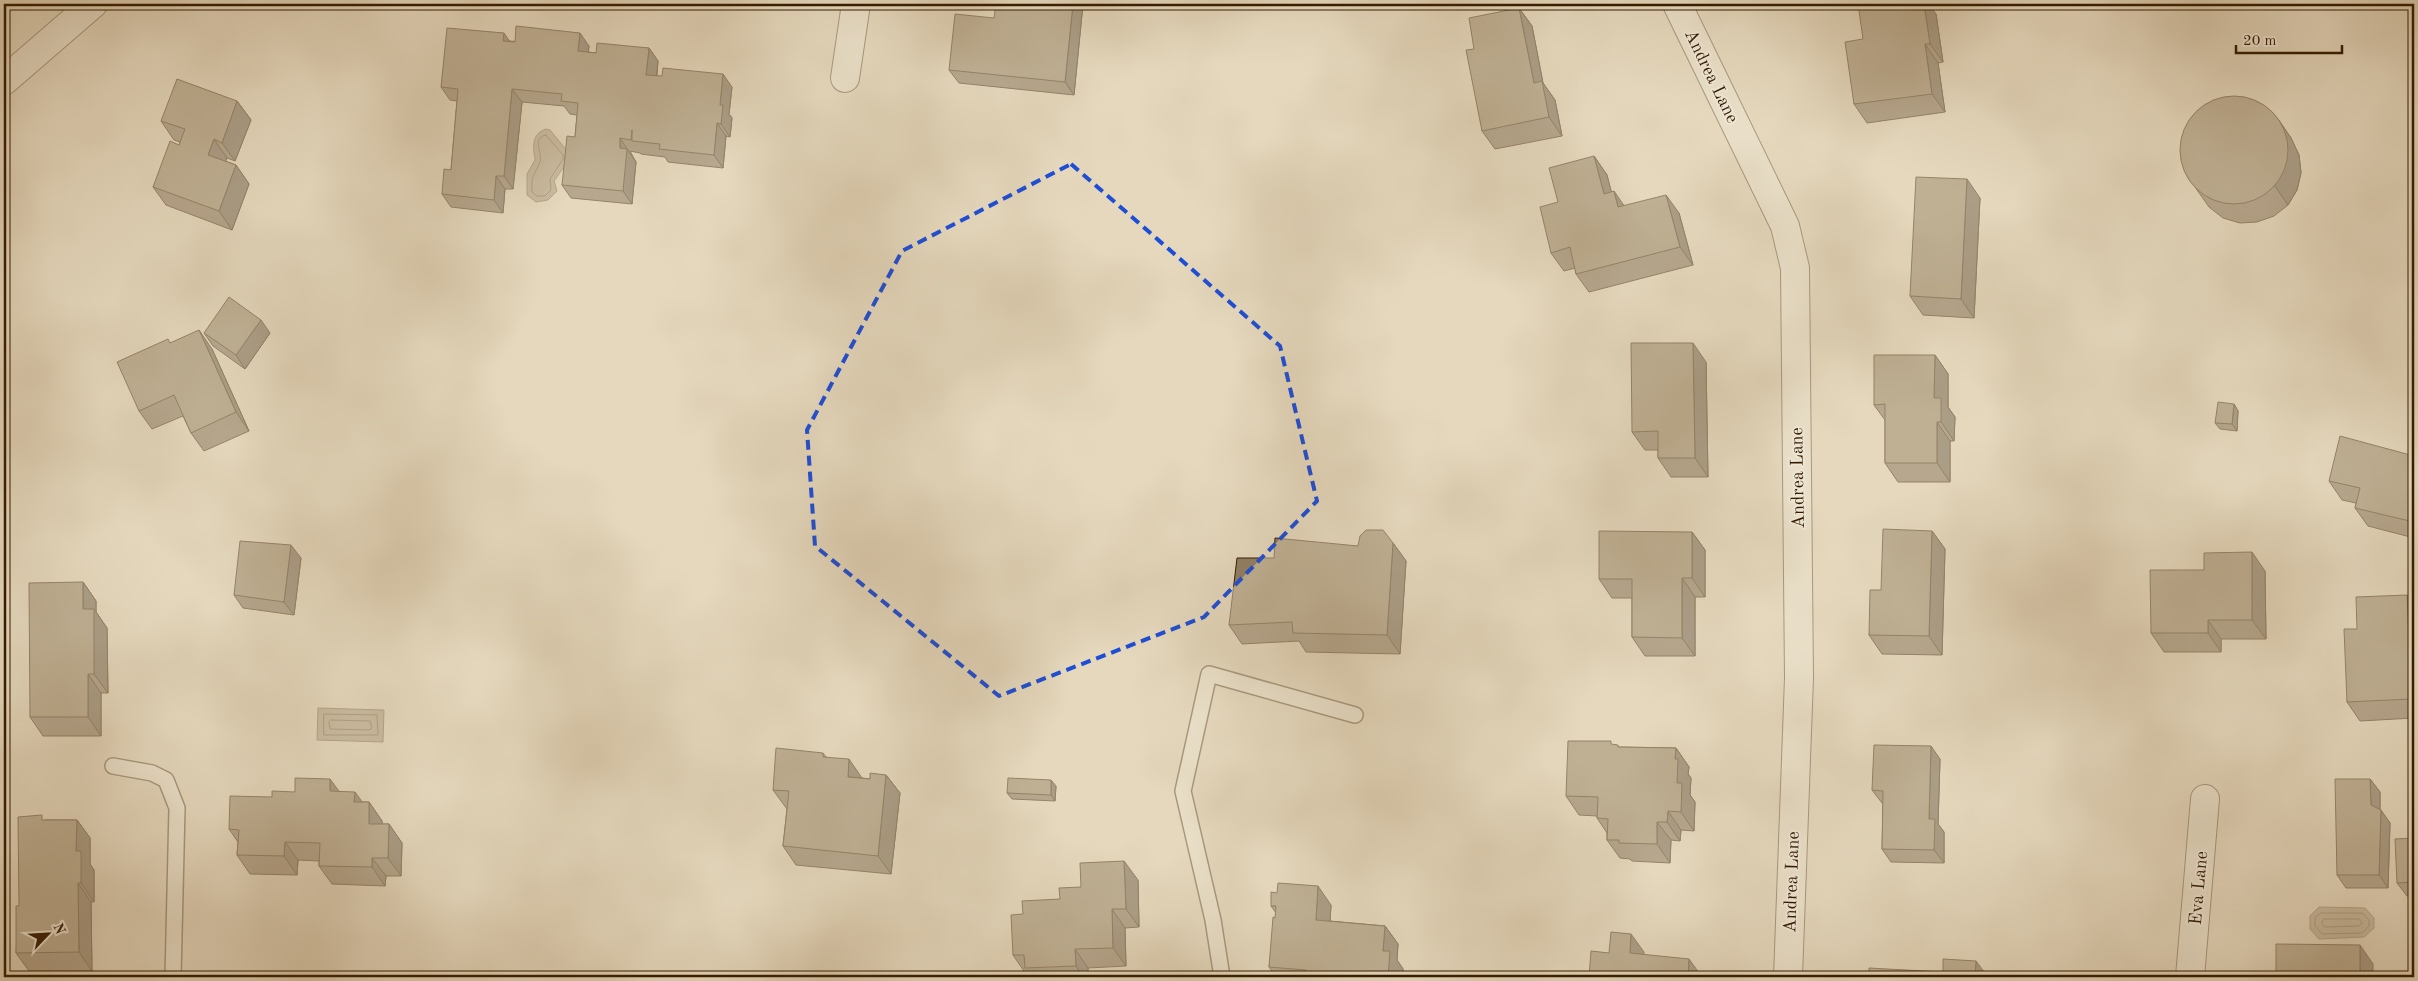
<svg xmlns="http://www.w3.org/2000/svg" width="2418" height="981" viewBox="0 0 2418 981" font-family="'Old Standard TT',serif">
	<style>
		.water { fill: #a9987d; stroke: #7a664b }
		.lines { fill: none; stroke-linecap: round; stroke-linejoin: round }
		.shore { stroke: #6e5a3e; stroke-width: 1 }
		.service-casing { stroke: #604b2f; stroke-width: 18 }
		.minor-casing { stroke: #604b2f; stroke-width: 30 }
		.service { stroke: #eee6d4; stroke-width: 15 }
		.minor { stroke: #eee6d4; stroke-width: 28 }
		.wall { fill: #7c6c54; stroke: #341c00 }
		.shaded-wall { fill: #655845; stroke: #341c00 }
		.building { fill: #907e62; stroke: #341c00 }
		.marked { fill: none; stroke: #1d4ed8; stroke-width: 4; stroke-dasharray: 10 6; stroke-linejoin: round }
		.labels { text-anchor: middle; stroke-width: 4; stroke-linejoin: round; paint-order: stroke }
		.street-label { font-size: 18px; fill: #341c00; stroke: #eee6d4 }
	</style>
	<rect width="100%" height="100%" fill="#e5d8bd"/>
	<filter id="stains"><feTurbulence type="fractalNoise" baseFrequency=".004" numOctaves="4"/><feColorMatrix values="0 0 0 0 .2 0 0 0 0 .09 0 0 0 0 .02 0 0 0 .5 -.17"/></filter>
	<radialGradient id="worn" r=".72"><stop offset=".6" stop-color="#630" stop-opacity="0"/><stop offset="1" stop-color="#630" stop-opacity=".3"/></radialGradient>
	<!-- water -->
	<path class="water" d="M546,129L550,130L568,152V161L554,181L557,191L548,200L536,202L527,195V174L535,160C533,147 531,134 546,129Z
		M318,708L384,710L383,742L317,740Z
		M2319,907L2365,908L2374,918V928L2364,937L2319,939L2310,929V916Z"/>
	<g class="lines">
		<!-- shore -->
		<path class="shore" d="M546,135L563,155V159L550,179L551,190L545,196H537L532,192C531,174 534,177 540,162C543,153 531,138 546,135Z
			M324,714L377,715L378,735H324Z
			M331,720L370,721L372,728L369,730L330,729L329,722Z
			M2321,913H2362L2369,920V926L2362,933L2322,934L2315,926V918Z
			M2324,919H2359L2362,923L2359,926L2325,927L2322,924Z"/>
		<!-- service casing -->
		<g class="service-casing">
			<path id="service" d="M113,766L152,773L166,780L177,808L173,977
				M1222,977L1213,920L1183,791L1209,674L1355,715"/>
		</g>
		<!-- minor casing -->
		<g class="minor-casing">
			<path id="minor" d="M1677,4L1785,226L1795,268L1799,678L1788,977
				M845,78L856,4
				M4,81L93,4
				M2190,977L2205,799"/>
		</g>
		<!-- service -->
		<use href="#service" class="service"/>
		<!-- minor -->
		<use href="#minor" class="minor"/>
	</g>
	<!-- wall -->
	<path class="wall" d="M1083,4L1074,95L959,83L949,70Z
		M1519,8L1532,26L1543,83L1555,100L1562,136L1495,149L1482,131L1474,49Z
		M1936,14L1943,62L1938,63L1945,112L1867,123L1854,104L1863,39Z
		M509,41L589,46L588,52L596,53L649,48L658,61L657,76L732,87L729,114L732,118L730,137L726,136L723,168L668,162L665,157L641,154L640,153L630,151L636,162L632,204L571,198L562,185L575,137L577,115L570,114L564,106L522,102L513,189H505L503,213L451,207L442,194L451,170L457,101L450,100L441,87Z
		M237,101L251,120L235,161L227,158L225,161L236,165L249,184L232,230L166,205L153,187L179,145L180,142L174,140L161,121Z
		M2278,119L2291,138L2299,155L2301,173L2297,190L2288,205L2274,216L2257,222L2240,223L2223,218L2209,207L2186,174Z
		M1594,156L1607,175L1611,192L1624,206L1679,213L1693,265L1589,292L1576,274L1575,268L1564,271L1551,253L1558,202Z
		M1980,198L1974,318L1923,315L1910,296Z
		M204,333H270L245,369L213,346Z
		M170,343L212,349L249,431L204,451L191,433L183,416L152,429L139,411Z
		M1935,355L1948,374V407L1955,417L1954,441H1950V482H1898L1885,463V420L1874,405Z
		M1706,362L1708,477H1671L1658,458V450H1645L1632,432Z
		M2234,404L2238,411L2237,431L2220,429L2215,423Z
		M2414,456V538L2368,526L2355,508L2356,503L2342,500L2329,481Z
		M1932,531L1945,549L1942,655L1882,654L1869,635L1881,590Z
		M1692,532L1705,550V597H1695V656H1645L1632,637V598H1612L1599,579Z
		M1393,543L1406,561L1400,654L1306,652L1299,641L1242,644L1229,625L1274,558L1358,546Z
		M301,558L294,615L243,608L234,595Z
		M2265,571L2266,639H2221V652H2164L2151,633Z
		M83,582L96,601V612L107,628L108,693H101V736H43L30,717Z
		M2414,605V718L2360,721L2347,702L2357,629Z
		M1614,745L1619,747L1676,748L1689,767L1688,774L1691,778L1690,795L1695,802L1694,831L1681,830L1680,841L1671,840L1670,863L1632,861L1630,859L1620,858L1607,840V833L1597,818V816L1579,815L1566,796Z
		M823,753L826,757L862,778L870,779L886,775L900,793L891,874L796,865L783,846L787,809L773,790Z
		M1940,759L1938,824L1944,832V863L1891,862L1882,849L1883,803H1882L1872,790Z
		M2370,779L2380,792V809L2390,823L2388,888H2346L2337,875Z
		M1056,786L1055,801L1012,799L1007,793Z
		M339,791L362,802H369L382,821V824H389L402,843L401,876H386L385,886L332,884L319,866V861L298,860L297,875L250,874L237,855L238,842L229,829L272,797L295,792Z
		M45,820H77L90,838V864L94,870V902H91L92,971H29L16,953L19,906Z
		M2414,838V896H2407L2397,883Z
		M1138,880L1139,927L1125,928L1126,966L1088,968V977H1031L1029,974H1026L1013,955L1023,914L1060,899L1081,887Z
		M1331,905L1330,921L1385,926L1398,944L1397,960L1403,969V977H1276L1269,967L1276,913L1271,906Z"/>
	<!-- shaded-wall -->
	<path class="shaded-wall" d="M1073,4H1083L1074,95L1065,82Z
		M1924,4H1929L1936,14L1943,62L1930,44Z
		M1519,8L1532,26L1543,83L1555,100L1562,136L1549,117L1534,83Z
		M504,33L513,46L503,41Z
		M580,33L589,46L587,64L578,51Z
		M1925,44L1938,63L1945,112L1932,94Z
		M649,48L658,61L655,88L646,75Z
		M723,74L732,87L729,114L732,118L730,137L721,124L720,105Z
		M512,89L522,102L513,189L504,176Z
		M237,101L251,120L235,161L222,143Z
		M2278,119L2291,138L2299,155L2301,173L2297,190L2288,205L2275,186Z
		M717,123L726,136L723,168L714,155Z
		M620,138L636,162L632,204L623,191L620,148Z
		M214,139L227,158L221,173L208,155Z
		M1594,156L1607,175L1617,213L1604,194Z
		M236,165L249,184L232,230L219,211Z
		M496,176L505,189L503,213L494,200Z
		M1967,179L1980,198L1974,318L1961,299Z
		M1614,191L1627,210L1618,207Z
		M1666,195L1679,213L1693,265L1680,247Z
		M261,320L270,333L245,369L236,355Z
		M199,330L212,349L249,431L236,412Z
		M1693,343L1706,362L1708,477L1695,458Z
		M1935,355L1948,374V407L1955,417L1954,441L1941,422L1934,398Z
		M2234,404L2238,411L2237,431L2232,424Z
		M1937,422L1950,441V482L1937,463Z
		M1932,531L1945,549L1942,655L1929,636Z
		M1692,532L1705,550V597L1692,578Z
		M1393,543L1406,561L1400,654L1387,635Z
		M291,545L301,558L294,615L284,602Z
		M2252,552L2265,571L2266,639L2252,620Z
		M1682,578L1695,597V656L1682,638Z
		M83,582L96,601V612L107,628L108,693L94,674L83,609Z
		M2407,595L2414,605V702L2412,699Z
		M2208,620L2221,639V652L2208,633Z
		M88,674L101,693V736L88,717Z
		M1931,746L1940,759L1938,824L1944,832V863L1934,850L1929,819Z
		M1676,748L1689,767L1688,774L1691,778L1690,795L1695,802L1694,831L1681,812L1677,783L1675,759Z
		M849,759L862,778L848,777Z
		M886,775L900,793L891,874L878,856Z
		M330,779L344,798L330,791Z
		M2370,779L2380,792V818L2371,805Z
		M1051,780L1056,786L1055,801L1051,795Z
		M355,792L368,810L354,802Z
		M369,802L382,821V842L369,824Z
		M2381,810L2390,823L2388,888L2379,875Z
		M1668,811L1681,830L1680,841L1667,822Z
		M77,820L90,838V864L94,870V902L81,883L76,851Z
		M1657,822L1671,840L1670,863L1657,844Z
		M389,824L402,843L401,876L388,858Z
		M285,842L298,860L297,875L284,856Z
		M372,858L386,876L385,886L372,867Z
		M1124,861L1138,880L1139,927L1126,909Z
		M78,883L91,902L92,971L79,952Z
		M1318,886L1331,905L1329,938L1316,920Z
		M1112,909L1125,928L1126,966L1113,948Z
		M1385,926L1398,944L1397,960L1403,969V977H1388L1383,951Z
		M1631,934L1644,952L1643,971L1630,953Z
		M2360,945L2373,964V977H2360Z
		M1075,949L1088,968V977H1083L1076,966Z
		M1689,959L1702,977H1688Z
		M1976,961L1988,977H1975Z"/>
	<!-- building -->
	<path class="building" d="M996,4H1073L1065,82L949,70L955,14L994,18Z
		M1858,4H1924L1930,44H1925L1932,94L1854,104L1845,42L1863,39Z
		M1519,8L1534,83L1542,81L1549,117L1482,131L1466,50L1474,49L1469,18Z
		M516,26L580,33L578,51L596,53L597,43L649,48L646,75L662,76L663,68L723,74L720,105H723L721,124L717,123L714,155L659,149L660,144L632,141V130L631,140L620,138V148L627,149L623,191L562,185L567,136L575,137L578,103L561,101L562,94L512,89L504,176H496L494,200L442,194L444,169L451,170L458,89L441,87L447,28L504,33L503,41L515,42Z
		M177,79L237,101L222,143L214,139L208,155L236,165L219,211L153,187L170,141L179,145L185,129L161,121Z
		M2180 150a54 54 0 1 1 108 0a54 54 0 1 1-108 0Z
		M1594,156L1604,194L1614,191L1618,207L1666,195L1680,247L1576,274L1570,247L1551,253L1540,207L1558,202L1549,168Z
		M1916,177L1967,179L1961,299L1910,296Z
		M229,297L261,320L236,355L204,333Z
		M199,330L236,412L191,433L174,395L139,411L117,362L168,339L170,343Z
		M1631,343H1693L1695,458H1658V431L1632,432Z
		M1874,355H1935L1934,398H1941V422H1937V463H1885V404L1874,405Z
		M2218,402L2234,404L2232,424L2215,423Z
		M2340,436L2414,456V522L2355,508L2360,488L2329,481Z
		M1883,529L1932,531L1929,636L1869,635L1870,590H1881Z
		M1366,530H1383L1393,543L1387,635L1293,633L1292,622L1229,625L1237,558H1274L1275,538L1358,546L1360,536Z
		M1599,531L1692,532V578H1682V638L1632,637V579H1599Z
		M240,541L291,545L284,602L234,595Z
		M2252,552V620H2208V633H2151L2150,570H2204V553Z
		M83,582V609H94V674H88V717H30L29,583Z
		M2407,595L2412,699L2347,702L2344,629H2357L2356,597Z
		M1568,741H1611V744L1618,745V747L1676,748L1675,759H1678L1677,783H1682L1681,812L1668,811L1667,822H1657V844L1619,843V840H1607L1608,819L1597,818L1598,797L1566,796Z
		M1874,745L1931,746L1929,819H1935L1934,850L1882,849L1883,791L1872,790Z
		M776,748L823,753V757L849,759L848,777L870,779V773L886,775L878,856L783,846L789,791L773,790Z
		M295,778L330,779V791L355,792L354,802H369V824H389L388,858H372V867L319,866L320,843L285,842L284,856L237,855L239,830L229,829L230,796L272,797V791L295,792Z
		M1008,778L1051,780V795L1007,793Z
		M2335,779H2370L2371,805L2381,810L2379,875H2337Z
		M42,815V820H77L76,851H81V883H78L79,952L16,953V906H19L18,817Z
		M2414,838V882L2397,883L2395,839Z
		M1124,861L1126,909H1112L1113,948L1075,949L1076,966L1025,968L1024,955H1013L1011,915L1023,914L1022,901L1060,899L1059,888L1081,887L1080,863Z
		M1278,883L1318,886L1316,920L1385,926L1383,951H1390L1388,977H1305L1306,970L1269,967L1273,917L1275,918L1276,906H1271V892L1277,893Z
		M1611,932L1631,934L1630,953L1689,959L1688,977H1589L1591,951L1609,953Z
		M2276,944L2360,945V977H2276Z
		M1943,959L1976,961L1975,977H1869V968L1943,972Z"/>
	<!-- marked area -->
	<path d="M0 0H2418V981H0ZM1071,164L1280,346L1317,501L1204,617L999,696L815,546L807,430L902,251Z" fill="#e5d8bd" fill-opacity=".55" fill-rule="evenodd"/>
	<path class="marked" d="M1071,164L1280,346L1317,501L1204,617L999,696L815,546L807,430L902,251Z"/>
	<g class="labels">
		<!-- street labels -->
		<g class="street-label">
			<text transform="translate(1712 76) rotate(64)" y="6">Andrea Lane</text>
			<text transform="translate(1797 478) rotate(-91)" y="6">Andrea Lane</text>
			<text transform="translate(1791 882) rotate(-88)" y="6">Andrea Lane</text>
			<text transform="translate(2198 888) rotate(-85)" y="6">Eva Lane</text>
		</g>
	</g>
	<!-- margin -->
	<rect width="2418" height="981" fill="none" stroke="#e5d8bd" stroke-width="20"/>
	<rect x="5" y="5" width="2408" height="971" fill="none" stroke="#341c00" stroke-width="2.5"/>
	<rect x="10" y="10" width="2398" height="961" fill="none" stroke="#341c00"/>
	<!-- north arrow -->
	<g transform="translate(48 934) rotate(65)" stroke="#eee6d4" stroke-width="4" paint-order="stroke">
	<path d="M0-4L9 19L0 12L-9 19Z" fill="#341c00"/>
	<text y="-8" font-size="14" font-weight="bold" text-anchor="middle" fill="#341c00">N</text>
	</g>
	<!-- scale -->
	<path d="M2236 45v8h106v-8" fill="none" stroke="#341c00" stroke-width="2.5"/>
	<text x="2243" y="45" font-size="15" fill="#341c00" stroke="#eee6d4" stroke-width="4" paint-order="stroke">20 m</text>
	<rect width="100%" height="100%" filter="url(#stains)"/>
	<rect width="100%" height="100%" fill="url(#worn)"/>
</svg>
